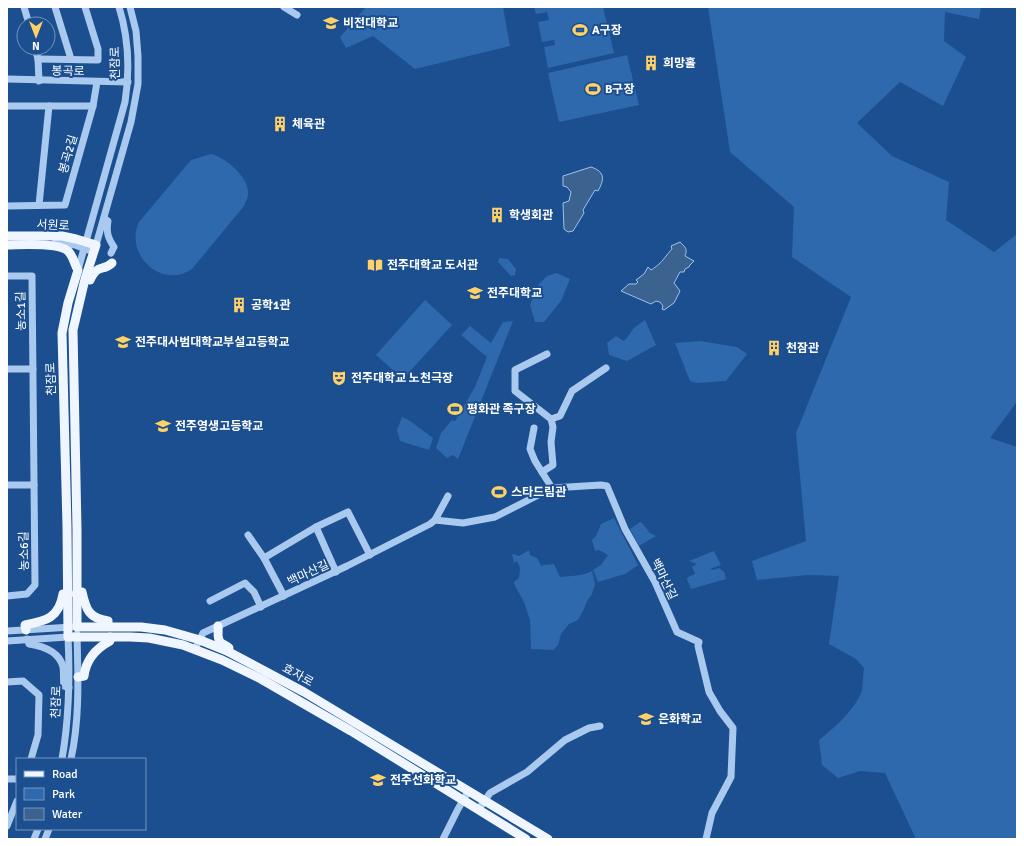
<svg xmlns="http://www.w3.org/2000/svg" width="1024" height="846" viewBox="0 0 1024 846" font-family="Signika,'Noto Sans KR',sans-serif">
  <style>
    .green { fill: #2e69ad }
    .water { fill: #3c6290; stroke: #9cc4f0 }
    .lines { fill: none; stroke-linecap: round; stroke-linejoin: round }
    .minor { stroke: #a9c9ee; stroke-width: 7 }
    .major { stroke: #f0f6ff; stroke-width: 9 }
    .labels { text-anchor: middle; stroke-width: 4; stroke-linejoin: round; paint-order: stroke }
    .poi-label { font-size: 12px; font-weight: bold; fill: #fff; stroke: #1b4f8f; text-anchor: start }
    .street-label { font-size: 12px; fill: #fff; stroke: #1b4f8f }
  </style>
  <rect width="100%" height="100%" fill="#1b4f8f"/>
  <g class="green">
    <path d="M366,7H503L510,46L415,69L373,36L346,48L340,37Z"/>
    <path d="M534,7H603L614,53L548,68L544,47L555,45L554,40L542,42L538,22L549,20L547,12L536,14Z"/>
    <path d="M708,7H981L979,19L945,12L944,41L966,57L943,106L900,82L857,123L892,156L949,182L946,220L994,252L1017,234V393L1016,403L990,438L1017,447V839H916L885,773L860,771L838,778L822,765L819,740C833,729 857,708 862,690C863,684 863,675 864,668L856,659L829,644L839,576L807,575L757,580L752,561L806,541L796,433L851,297L792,257L794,207L730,152Z"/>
    <path d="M627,55L639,105L559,122L548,73Z"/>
    <path d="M211,154C225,157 247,176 248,191C249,196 246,201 244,206L192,269C161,290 124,254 139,222L191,160Z"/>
    <path d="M499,258L508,259L516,269L515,275L511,276L498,262Z"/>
    <path d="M556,273L570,279L561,301L544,322H535L530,305L539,284L547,276Z"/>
    <path d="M425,300L452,325L403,379L376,355Z"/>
    <path d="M645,320L656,345L627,361L609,355L607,343L616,336L624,341L626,339L634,328Z"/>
    <path d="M513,321L458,459L453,455L447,458L436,448L441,433L452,420L455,421L475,387L487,357L461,335L470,326L491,343L503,322Z"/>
    <path d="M700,341L737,347L747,354L726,381L697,383L690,381L675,343Z"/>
    <path d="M457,402L461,405L453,416L448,413Z"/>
    <path d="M402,417L410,421L433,438L429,450L400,441L397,430Z"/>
    <path d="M614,518L638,565L625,574L598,582L593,570L601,565L608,555L599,550L595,551L592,540L596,536L601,524Z"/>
    <path d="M640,522L642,523L650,533L656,536L639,546L630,529Z"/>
    <path d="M529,550L530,555L537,558L542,567L543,565L554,564L560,577C571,576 582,576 592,571L595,584L592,594L587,601L584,609L578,620L569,624L561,634L558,645L553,650L531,649L530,620L524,602L514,584V582L519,578L520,568L517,561L514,563L512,554L519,556Z"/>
    <path d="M714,551L721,565L710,569L713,570L719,568L724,572L726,579L691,589L687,579L688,577L695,574L692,567L697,564L689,561Z"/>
  </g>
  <g class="water">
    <path d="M591,167C606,172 604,180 598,191L595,190L583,210L584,213L573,231L568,232L564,229L563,203L569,201L571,192L567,187L563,186V176Z"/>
    <path d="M680,242C685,247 688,249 685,256L694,261L690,265L689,267L685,269L684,272H680L674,283L680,291L674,303L664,310L662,309L663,306L660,302L656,301L651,304L621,291L629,284H636L638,282L636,280L644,274L648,267L651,270C654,268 657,266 659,264C662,262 668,253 672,249L671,246Z"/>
  </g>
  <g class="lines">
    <g class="minor">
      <path d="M24,7L29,24"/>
      <path d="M55,7L71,59"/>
      <path d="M284,7L297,15"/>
      <path d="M35,48L38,59L39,81"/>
      <path d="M38,59L98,60V49L85,7"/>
      <path d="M7,79L128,82"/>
      <path d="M7,106H93"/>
      <path d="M39,205L49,106"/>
      <path d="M7,206L65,205L93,106L97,82"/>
      <path d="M104,218L108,221C106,232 108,238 114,247L111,253"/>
      <path d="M55,243L75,245L88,250"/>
      <path d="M96,245L131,122L138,84V56L136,31L130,7"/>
      <path d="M78,270L125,102C130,70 129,39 119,7"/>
      <path d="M7,276H32L35,585L27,594L7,596"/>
      <path d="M7,369H33"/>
      <path d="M551,419L560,416L572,391L606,368"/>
      <path d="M534,428L530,449L535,461L552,488"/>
      <path d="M542,472L553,465L551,442L553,427L551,419L515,391V370L547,354"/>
      <path d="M7,485H34"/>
      <path d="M435,520L463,523L495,517L552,488L601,485L607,486L625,529L655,582L677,632L699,642L698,646L709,692L720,711L733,728L731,777L712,813L706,839"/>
      <path d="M316,527L336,572"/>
      <path d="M248,535L264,558L316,527L348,512L370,555"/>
      <path d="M264,558L284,596"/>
      <path d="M210,601L245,583L254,592L261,607"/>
      <path d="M7,631L72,627"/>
      <path d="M27,639L29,644C43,646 59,651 63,667C64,673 63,680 64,686L69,688"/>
      <path d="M7,641L68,637C70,678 69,719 62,759"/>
      <path d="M195,649L203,633L347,566L430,524L435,520L448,496"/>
      <path d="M7,682L23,681L39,695L38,735L31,759"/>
      <path d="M71,759C80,718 78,675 77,634"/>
      <path d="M7,779H17"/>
      <path d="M479,809L490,793L527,772L565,740L589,728L600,726"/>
      <path d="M7,826L17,801"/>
      <path d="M34,839L38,829"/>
      <path d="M45,839L49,829"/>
      <path d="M443,839L458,809L468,792"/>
    </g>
    <g class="major">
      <path d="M7,236H62L76,239L96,245L85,279L73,330L77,530V627H141L165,630L200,640L227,651L304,692L548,839"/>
      <path d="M7,245C21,245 58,242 68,251C74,257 74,264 78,270L68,303L62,333L67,526L68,637H130L149,638L183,645L222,660L261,679L351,731L526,839"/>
      <path d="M86,279L90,280C98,263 103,272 112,263"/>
      <path d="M77,592H82C86,610 89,618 108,621V626"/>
      <path d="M218,626C219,632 216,638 221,643C224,645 227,646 229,648"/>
      <path d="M26,630L25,625C46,621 59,618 63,594H69"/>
      <path d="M78,677L84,676C86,660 95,649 110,641V637"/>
    </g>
  </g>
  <defs>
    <g id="university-bare" transform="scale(1.2)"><path d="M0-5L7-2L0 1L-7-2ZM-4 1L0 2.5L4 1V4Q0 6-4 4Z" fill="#ffd166" stroke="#1b4f8f" stroke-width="2.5" paint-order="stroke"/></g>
    <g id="stadium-bare" transform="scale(1.2)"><path d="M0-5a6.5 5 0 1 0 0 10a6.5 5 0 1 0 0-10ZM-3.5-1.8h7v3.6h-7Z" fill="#ffd166" stroke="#1b4f8f" stroke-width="2.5" paint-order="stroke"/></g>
    <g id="building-bare" transform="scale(1.2)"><path d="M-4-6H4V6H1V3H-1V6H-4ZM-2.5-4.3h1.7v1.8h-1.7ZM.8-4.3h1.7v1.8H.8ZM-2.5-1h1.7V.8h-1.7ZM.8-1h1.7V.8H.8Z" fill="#ffd166" stroke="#1b4f8f" stroke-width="2.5" paint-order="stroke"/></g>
    <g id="library-bare" transform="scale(1.2)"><path d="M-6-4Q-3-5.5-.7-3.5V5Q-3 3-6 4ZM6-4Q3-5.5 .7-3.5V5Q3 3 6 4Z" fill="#ffd166" stroke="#1b4f8f" stroke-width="2.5" paint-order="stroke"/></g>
    <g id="school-bare" transform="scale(1.2)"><path d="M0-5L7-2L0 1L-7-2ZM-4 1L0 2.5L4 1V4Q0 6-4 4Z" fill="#ffd166" stroke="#1b4f8f" stroke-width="2.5" paint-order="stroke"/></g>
    <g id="theatre-bare" transform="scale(1.2)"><path d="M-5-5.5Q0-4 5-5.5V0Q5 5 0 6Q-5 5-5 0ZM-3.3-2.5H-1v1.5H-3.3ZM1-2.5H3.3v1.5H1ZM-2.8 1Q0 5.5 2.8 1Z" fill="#ffd166" stroke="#1b4f8f" stroke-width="2.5" paint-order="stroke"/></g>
  </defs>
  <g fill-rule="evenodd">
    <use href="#university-bare" x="331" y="23"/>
    <use href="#stadium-bare" x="580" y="30"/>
    <use href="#building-bare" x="651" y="63"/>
    <use href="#stadium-bare" x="593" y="89"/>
    <use href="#building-bare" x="280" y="124"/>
    <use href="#building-bare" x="497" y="215"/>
    <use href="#library-bare" x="375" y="265"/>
    <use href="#university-bare" x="475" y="293"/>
    <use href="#building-bare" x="239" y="305"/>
    <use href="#school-bare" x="123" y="342"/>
    <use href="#building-bare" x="774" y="348"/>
    <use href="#theatre-bare" x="339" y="378"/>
    <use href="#stadium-bare" x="455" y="409"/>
    <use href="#school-bare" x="163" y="426"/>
    <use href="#stadium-bare" x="499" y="492"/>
    <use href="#school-bare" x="646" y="719"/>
    <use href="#school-bare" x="378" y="780"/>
  </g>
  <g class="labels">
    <g class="poi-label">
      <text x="343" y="27">비전대학교</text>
      <text x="592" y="34">A구장</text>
      <text x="663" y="67">희망홀</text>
      <text x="605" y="93">B구장</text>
      <text x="292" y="128">체육관</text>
      <text x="509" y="219">학생회관</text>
      <text x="387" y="269">전주대학교 도서관</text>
      <text x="487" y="297">전주대학교</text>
      <text x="251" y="309">공학1관</text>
      <text x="135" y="346">전주대사범대학교부설고등학교</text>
      <text x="786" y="352">천잠관</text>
      <text x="351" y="382">전주대학교 노천극장</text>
      <text x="467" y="413">평화관 족구장</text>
      <text x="175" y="430">전주영생고등학교</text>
      <text x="511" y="496">스타드림관</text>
      <text x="658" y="723">은화학교</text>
      <text x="390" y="784">전주선화학교</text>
    </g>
    <g class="street-label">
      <text transform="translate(115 63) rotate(-91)" y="4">천잠로</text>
      <text transform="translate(68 71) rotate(1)" y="4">봉곡로</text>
      <text transform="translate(68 154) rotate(-74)" y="4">봉곡2길</text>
      <text transform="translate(53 225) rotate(3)" y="4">서원로</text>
      <text transform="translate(21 311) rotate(-91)" y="4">농소1길</text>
      <text transform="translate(51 379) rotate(-92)" y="4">천잠로</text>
      <text transform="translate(24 551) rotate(-91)" y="4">농소6길</text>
      <text transform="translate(308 573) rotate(-25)" y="4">백마산길</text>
      <text transform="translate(664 579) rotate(64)" y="4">백마산길</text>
      <text transform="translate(298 675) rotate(29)" y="4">효자로</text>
      <text transform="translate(56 702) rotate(-88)" y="4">천잠로</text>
    </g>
  </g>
  <rect width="1024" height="846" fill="none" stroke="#ffffff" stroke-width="16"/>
  <rect x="16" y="758" width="130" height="72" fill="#1b4f8f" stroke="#7695bc"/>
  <rect x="24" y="771" width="20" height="6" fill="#f0f6ff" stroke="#7695bc"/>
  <text x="52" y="778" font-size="12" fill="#ffffff">Road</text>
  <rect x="24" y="788" width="20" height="12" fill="#2e69ad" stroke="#7695bc"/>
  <text x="52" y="798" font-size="12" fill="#ffffff">Park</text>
  <rect x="24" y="808" width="20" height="12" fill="#3c6290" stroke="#7695bc"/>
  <text x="52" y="818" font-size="12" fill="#ffffff">Water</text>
  <g transform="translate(36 36) rotate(180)"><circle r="19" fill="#1b4f8f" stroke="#7695bc"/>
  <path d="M0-3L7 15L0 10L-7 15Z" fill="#ffd166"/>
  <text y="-6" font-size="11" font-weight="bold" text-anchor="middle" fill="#ffffff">N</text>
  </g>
</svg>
